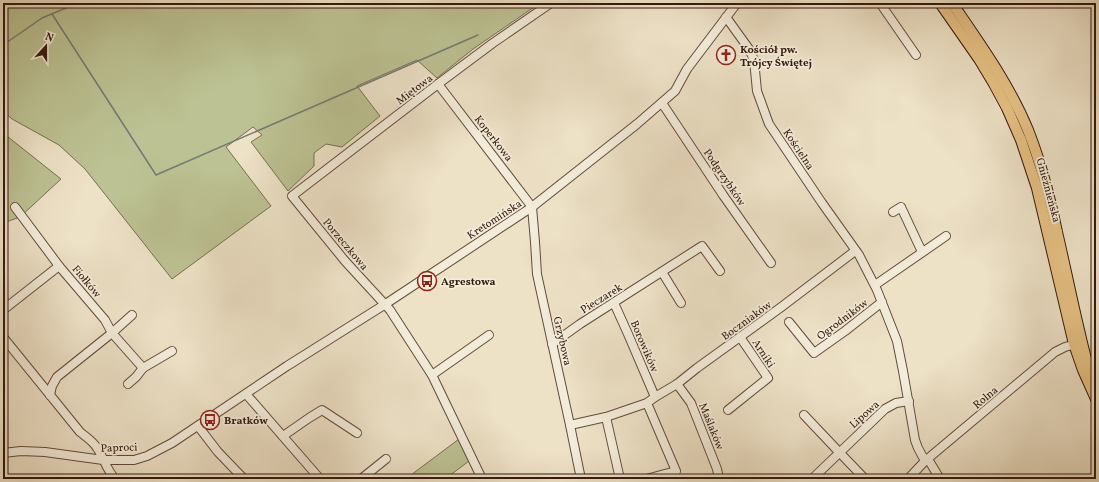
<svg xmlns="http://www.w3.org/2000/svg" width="1099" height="482" viewBox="0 0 1099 482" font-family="Vollkorn,serif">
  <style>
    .green { fill: #bcc293; stroke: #786e50 }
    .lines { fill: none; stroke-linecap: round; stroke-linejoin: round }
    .stream { stroke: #727b76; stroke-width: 1.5 }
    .minor-casing { stroke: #624b3c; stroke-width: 10 }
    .major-casing { stroke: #34190e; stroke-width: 12 }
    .minor { stroke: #f3ecda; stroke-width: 8 }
    .major { stroke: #e6c083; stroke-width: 10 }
    .labels { text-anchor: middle; stroke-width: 3.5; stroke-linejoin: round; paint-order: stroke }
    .poi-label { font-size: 11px; font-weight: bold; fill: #34190e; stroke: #f3ecda; text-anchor: start }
    .street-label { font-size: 11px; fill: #34190e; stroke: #f3ecda }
  </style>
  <rect width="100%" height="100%" fill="#ede1c6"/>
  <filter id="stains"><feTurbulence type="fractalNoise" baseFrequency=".005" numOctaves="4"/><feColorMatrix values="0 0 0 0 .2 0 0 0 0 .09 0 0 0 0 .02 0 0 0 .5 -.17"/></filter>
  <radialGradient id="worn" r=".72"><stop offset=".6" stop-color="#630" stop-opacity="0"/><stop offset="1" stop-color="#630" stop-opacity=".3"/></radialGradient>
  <g class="green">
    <path d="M3,3H540L473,49L437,78L417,60L357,86L380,116L342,147L326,144L314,153V166L288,191L251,142L262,135L253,127L226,147L271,206L172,279L85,169L59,145L12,119L3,111Z"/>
    <path d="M3,133L61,179L20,217L3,223Z"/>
    <path d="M459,439L469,461L445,479H408L407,478Z"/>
  </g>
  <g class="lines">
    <g class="stream">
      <path d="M52,14L156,175L478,35"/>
      <path d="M3,45L42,18L78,3"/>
    </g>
    <g class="minor-casing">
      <g id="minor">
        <path d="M880,3L916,55"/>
        <path d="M726,17L749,49L754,60L757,91L769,124L822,203L859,255L877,290L897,341L903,371L915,440L918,448L925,461"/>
        <path d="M438,84L532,207L535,242L537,274L570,425L581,479"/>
        <path d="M662,103L723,195L771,263"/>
        <path d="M15,207L59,266L105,320L112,333L143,368"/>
        <path d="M893,212L901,207L922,252"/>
        <path d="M662,272L681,303"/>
        <path d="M875,285L946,236"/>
        <path d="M614,303L628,334L655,397"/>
        <path d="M3,310L59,266"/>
        <path d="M789,322L814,353L845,331L882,302"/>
        <path d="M3,337L80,432C86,437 93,441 97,448C104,458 106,469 115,479"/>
        <path d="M552,344L580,324L702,246L720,271"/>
        <path d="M432,375L489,335"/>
        <path d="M128,384L136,377L143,368L172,351"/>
        <path d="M677,384L691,403L717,469L719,479"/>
        <path d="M246,394L320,479"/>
        <path d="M50,395L52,386L57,377L112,333L132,315"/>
        <path d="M728,410L768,378L740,337"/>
        <path d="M804,415L839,452L865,479"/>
        <path d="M606,417L620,479"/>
        <path d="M570,425L606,417L647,403L655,397L677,384L697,368L780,308L855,251"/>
        <path d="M198,426L218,452L244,479"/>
        <path d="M283,436L309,418L322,410L357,433"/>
        <path d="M3,453L21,451L45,452L103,460H134L147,456L172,443L287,366L384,305L532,207L637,124L675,91L687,69L737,3"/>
        <path d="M928,459L940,479"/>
        <path d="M361,479L386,459"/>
        <path d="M482,479L432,375L390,310L345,261L292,196L438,84L493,43L551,3"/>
        <path d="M646,479L676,471L647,403"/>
        <path d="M812,479L885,409L896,403L909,401"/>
        <path d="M908,479L925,461L1055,352L1065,347L1080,343"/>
      </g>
    </g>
    <g class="major-casing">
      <g id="major">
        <path d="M940,3L979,59L994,84L1007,108L1021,140L1037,188L1074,344L1083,370L1096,399"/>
        <path d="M952,3C980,44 1009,84 1028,130C1041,163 1050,198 1057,232C1068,279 1077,327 1090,374"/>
      </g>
    </g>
    <use href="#minor" class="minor"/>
    <use href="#major" class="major"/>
  </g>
  <defs>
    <g id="church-ring" transform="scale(1)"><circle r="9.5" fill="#f3ecda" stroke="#8f2418" stroke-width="1.5"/><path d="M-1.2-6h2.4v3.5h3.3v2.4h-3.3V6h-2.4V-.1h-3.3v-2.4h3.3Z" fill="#8f2418"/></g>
    <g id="bus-ring" transform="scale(1)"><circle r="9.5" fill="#f3ecda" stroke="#8f2418" stroke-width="1.5"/><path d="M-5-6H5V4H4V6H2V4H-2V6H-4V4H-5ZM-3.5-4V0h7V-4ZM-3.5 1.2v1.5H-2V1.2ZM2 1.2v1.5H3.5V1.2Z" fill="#8f2418"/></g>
  </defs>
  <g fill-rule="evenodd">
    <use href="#church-ring" x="726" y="55"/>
    <use href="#bus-ring" x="427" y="281"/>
    <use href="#bus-ring" x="210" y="420"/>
  </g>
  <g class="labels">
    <g class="poi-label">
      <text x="740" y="53">Kościół pw.<tspan x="740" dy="13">Trójcy Świętej</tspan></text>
      <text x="441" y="285">Agrestowa</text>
      <text x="224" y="424">Bratków</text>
    </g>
    <g class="street-label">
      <text transform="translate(414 89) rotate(-37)" y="4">Miętowa</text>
      <text transform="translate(494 138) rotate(52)" y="4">Koperkowa</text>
      <text transform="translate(799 149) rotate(56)" y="4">Kościelna</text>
      <text transform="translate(725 177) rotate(56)" y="4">Podgrzybków</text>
      <text transform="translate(1049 190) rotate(75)" y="4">Gnieźnieńska</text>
      <text transform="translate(494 219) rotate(-33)" y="4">Kretomińska</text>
      <text transform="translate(346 244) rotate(50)" y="4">Porzeczkowa</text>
      <text transform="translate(87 281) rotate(50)" y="4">Fiołków</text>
      <text transform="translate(601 298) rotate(-32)" y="4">Pieczarek</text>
      <text transform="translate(842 319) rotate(-37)" y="4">Ogrodników</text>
      <text transform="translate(746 320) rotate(-36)" y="4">Boczniaków</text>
      <text transform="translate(563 341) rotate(77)" y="4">Grzybowa</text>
      <text transform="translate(645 346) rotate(67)" y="4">Borowików</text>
      <text transform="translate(764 353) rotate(57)" y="4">Arniki</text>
      <text transform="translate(985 397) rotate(-40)" y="4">Rolna</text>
      <text transform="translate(864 414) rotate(-42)" y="4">Lipowa</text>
      <text transform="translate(712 426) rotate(68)" y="4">Maślaków</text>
      <text transform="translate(119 447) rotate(-2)" y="4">Paproci</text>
    </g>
  </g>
  <rect width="1099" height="482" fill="none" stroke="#ede1c6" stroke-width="16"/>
  <rect x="4" y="4" width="1091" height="474" fill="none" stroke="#34190e" stroke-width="2"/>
  <rect x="8" y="8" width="1083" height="466" fill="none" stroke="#34190e"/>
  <g transform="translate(46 46) rotate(21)" stroke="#f3ecda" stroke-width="3" paint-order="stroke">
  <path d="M0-3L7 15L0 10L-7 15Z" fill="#34190e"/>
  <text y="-6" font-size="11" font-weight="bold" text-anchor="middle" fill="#34190e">N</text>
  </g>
  <rect width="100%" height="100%" filter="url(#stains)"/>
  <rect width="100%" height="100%" fill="url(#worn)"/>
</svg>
